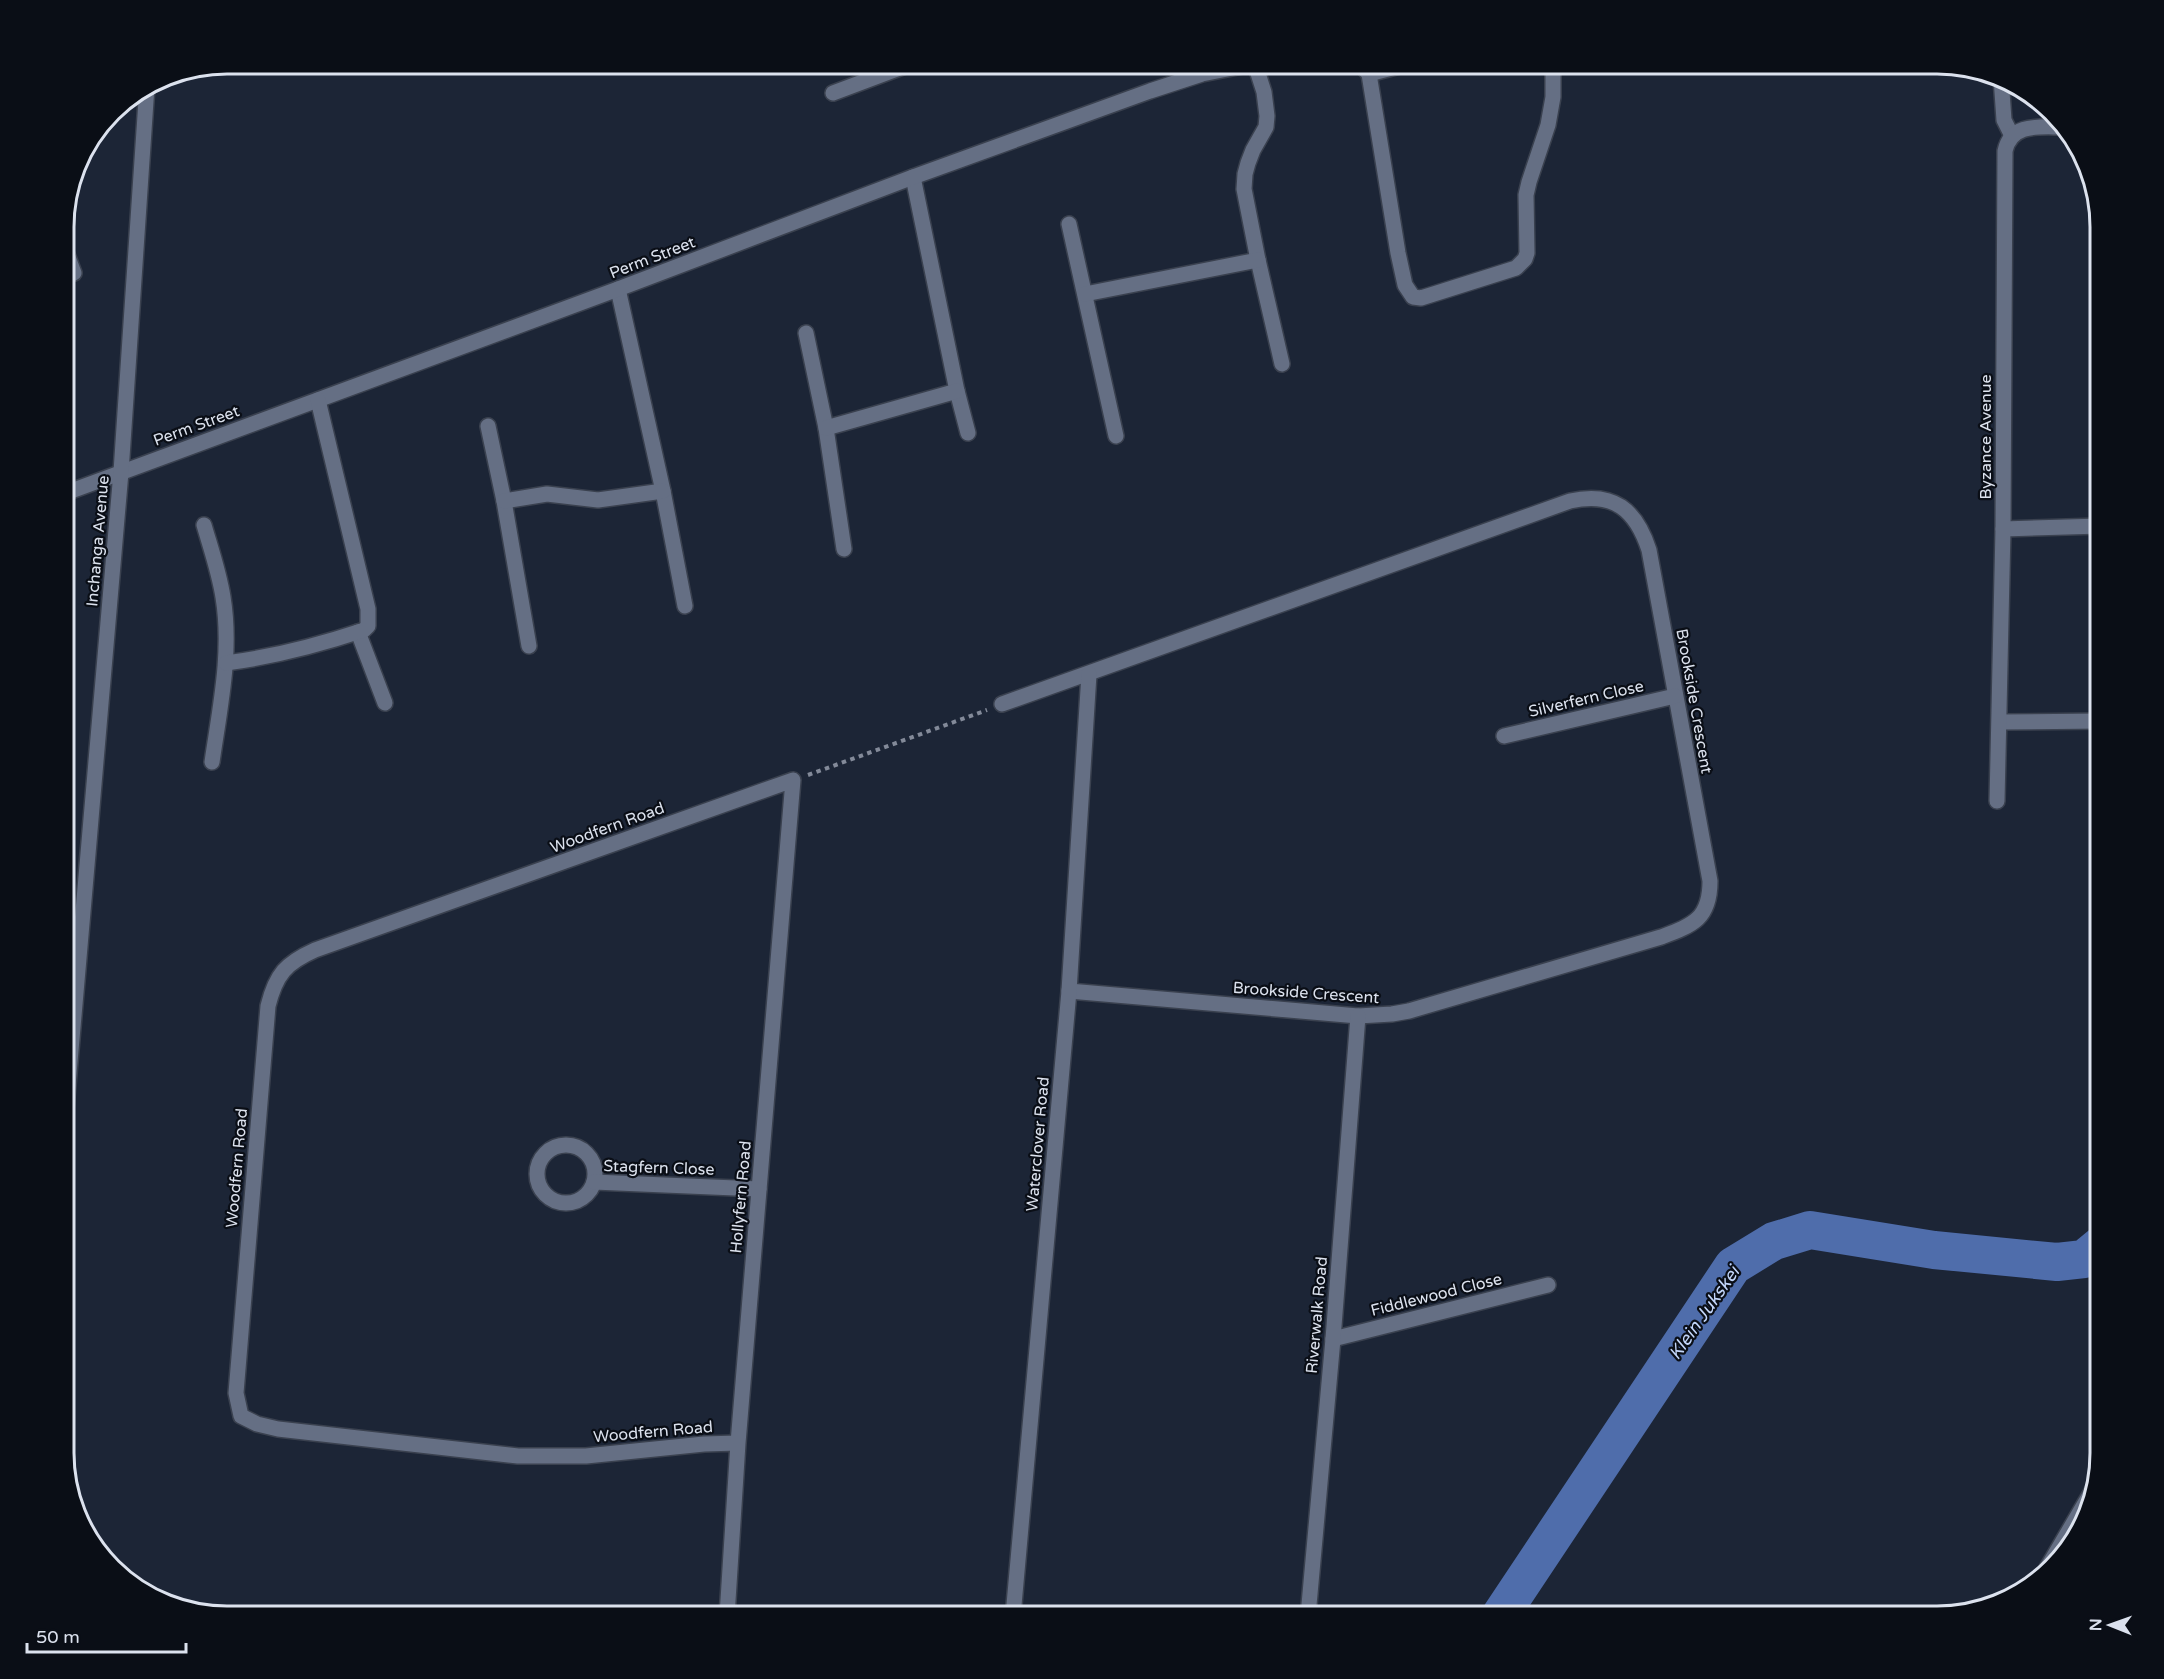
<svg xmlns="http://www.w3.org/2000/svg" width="2164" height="1679" viewBox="0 0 2164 1679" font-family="'Varela Round',sans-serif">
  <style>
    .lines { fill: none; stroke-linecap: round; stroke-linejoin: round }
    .river { stroke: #4f6dab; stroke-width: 38 }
    .minor-casing { stroke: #3a414f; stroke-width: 18 }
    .path { stroke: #838a99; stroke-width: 4; stroke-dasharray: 4.5 4.5; stroke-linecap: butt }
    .minor { stroke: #656f84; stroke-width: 15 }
    .labels { text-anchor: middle; stroke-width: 4.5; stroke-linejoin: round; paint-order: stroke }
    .street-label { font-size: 16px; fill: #dce2ee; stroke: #0a0e16 }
    .water-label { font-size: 18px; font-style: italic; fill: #c3d6fa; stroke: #0a0e16 }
    .rim { fill: none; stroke: #dce2ee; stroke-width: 3 }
  </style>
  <rect width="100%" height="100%" fill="#1c2536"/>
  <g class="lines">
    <path class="river" d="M1500,1616L1733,1266L1774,1241L1810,1230L1934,1250L2057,1262L2084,1259L2101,1245"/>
    <g class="minor-casing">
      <g id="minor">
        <path d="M1359,63L1369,74L1398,253L1405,285L1413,297L1421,298L1516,268L1525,259L1527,253L1526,195L1529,182L1548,125L1553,97V63"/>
        <path d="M1255,64L1264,92L1267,116L1266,127L1253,150L1248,163L1245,174L1244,189L1258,260L1282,364"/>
        <path d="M1369,74L1411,63"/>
        <path d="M2001,78L2004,120L2012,136"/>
        <path d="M833,93L913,63"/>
        <path d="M913,177L957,391L968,433"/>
        <path d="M1069,224L1116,436"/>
        <path d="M63,244L74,273"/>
        <path d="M618,289L663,491L685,606"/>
        <path d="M1085,294L1258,260"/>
        <path d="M806,333L826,428L844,549"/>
        <path d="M488,426L504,501L529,646"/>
        <path d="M826,428L957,391"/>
        <path d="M63,494L618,289L913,177L1150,91L1202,74L1258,63"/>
        <path d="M504,501L547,494L598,500L663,491"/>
        <path d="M204,525C211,549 219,572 223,597C232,652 220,707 212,762"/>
        <path d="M2003,529L2101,526"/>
        <path d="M358,632L385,703"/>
        <path d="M226,663C273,657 319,645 364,630L368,626V609L318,400"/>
        <path d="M1002,704L1570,501C1614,491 1636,510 1649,550L1710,881C1710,919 1693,925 1661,937L1409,1011L1392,1014L1358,1016L1069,991"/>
        <path d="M2000,722L2101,721"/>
        <path d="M1504,736L1675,696"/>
        <path d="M1997,801L2003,529L2005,151C2011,123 2039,127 2061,127"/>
        <path d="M63,1143L121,472L147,86"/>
        <circle cx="566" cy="1174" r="29"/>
        <path d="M594,1182L759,1189"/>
        <path d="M1333,1339L1548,1285"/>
        <path d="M2047,1568L2095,1486"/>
        <path d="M727,1616L738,1443L793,780L315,950C286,963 276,974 268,1006L236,1393L241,1416L257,1424L278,1429L518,1456H586L704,1444L738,1443"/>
        <path d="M1013,1616L1069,991L1089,674"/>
        <path d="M1308,1616L1333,1339L1358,1016"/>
      </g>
    </g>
    <path class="path" d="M808,775L987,710"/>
    <use href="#minor" class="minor"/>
  </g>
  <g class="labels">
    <g class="street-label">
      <text transform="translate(652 257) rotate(-21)" y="6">Perm Street</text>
      <text transform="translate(196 425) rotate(-20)" y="6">Perm Street</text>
      <text transform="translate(1985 437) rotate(-90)" y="6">Byzance Avenue</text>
      <text transform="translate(97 541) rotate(-85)" y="6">Inchanga Avenue</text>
      <text transform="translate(1586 698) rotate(-13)" y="6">Silverfern Close</text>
      <text transform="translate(1695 701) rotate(80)" y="6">Brookside Crescent</text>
      <text transform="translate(607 827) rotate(-20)" y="6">Woodfern Road</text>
      <text transform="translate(1306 992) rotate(4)" y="6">Brookside Crescent</text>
      <text transform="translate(1037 1144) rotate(-85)" y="6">Waterclover Road</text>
      <text transform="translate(659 1167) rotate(2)" y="6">Stagfern Close</text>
      <text transform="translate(236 1168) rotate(-85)" y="6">Woodfern Road</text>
      <text transform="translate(740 1197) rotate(-85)" y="6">Hollyfern Road</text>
      <text transform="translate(1436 1294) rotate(-14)" y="6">Fiddlewood Close</text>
      <text transform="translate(1316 1315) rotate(-85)" y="6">Riverwalk Road</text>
      <text transform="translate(653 1431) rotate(-5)" y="6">Woodfern Road</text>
    </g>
    <g class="water-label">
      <text transform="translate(1704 1313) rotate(-55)" y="6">Klein Jukskei</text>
    </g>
  </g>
  <path d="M0 0H2164V1679H0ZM227 74H1937A153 153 0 0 1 2090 227V1453A153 153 0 0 1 1937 1606H227A153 153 0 0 1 74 1453V227A153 153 0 0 1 227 74Z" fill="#0a0e16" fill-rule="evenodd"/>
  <path class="rim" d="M227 74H1937A153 153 0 0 1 2090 227V1453A153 153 0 0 1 1937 1606H227A153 153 0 0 1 74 1453V227A153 153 0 0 1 227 74Z"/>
  <g transform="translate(2110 1625) rotate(271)" stroke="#0a0e16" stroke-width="4.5" paint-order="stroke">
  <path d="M0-4.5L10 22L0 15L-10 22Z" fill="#dce2ee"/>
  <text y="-9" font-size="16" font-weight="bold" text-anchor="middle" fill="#dce2ee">N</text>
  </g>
  <path d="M27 1643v9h159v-9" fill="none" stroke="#dce2ee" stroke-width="3"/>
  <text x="36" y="1643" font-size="18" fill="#dce2ee" stroke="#0a0e16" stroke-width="4.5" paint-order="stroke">50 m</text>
</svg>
